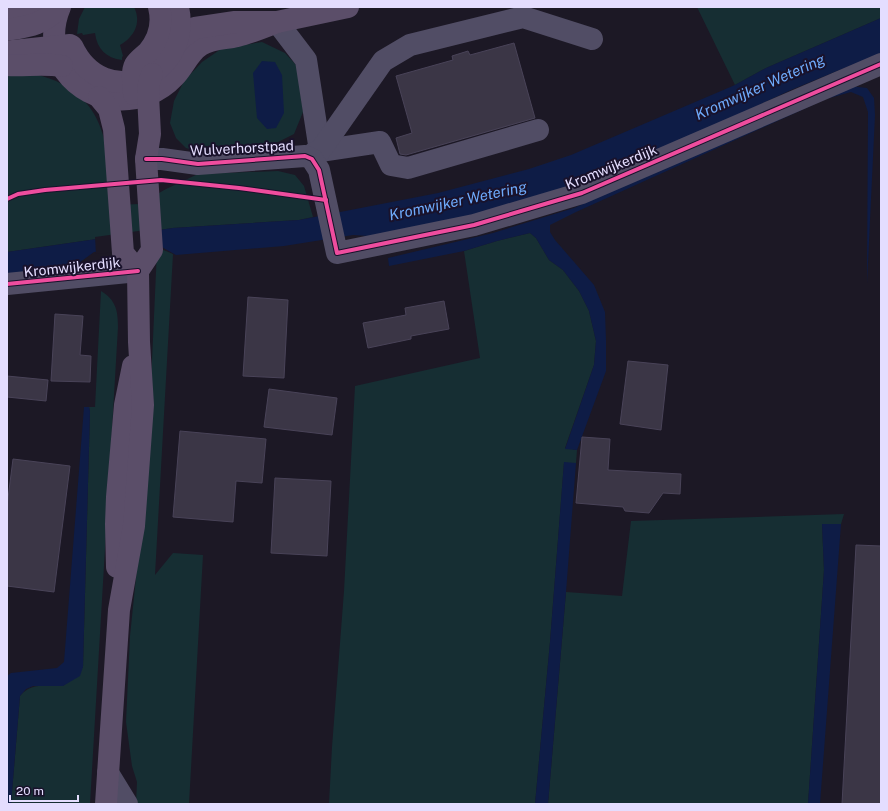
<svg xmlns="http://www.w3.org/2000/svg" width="888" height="811" viewBox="0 0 888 811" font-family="'Public Sans',sans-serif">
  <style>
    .green { fill: #162e33 }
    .water { fill: #0e1c46 }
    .pier { fill: #1c1825 }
    .building { fill: #3b3646; stroke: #494358 }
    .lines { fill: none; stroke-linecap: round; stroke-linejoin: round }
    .minor { stroke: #514d65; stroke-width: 22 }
    .major { stroke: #5b4e69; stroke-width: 22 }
    .cycleway-casing { stroke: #19122b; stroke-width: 6 }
    .cycleway { stroke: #ef4d9e; stroke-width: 4 }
    .labels { text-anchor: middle; stroke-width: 4; stroke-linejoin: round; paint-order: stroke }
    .street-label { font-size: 14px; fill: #e4ddfe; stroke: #19122b }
    .water-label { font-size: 15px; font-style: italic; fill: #6eaafb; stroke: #19122b }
  </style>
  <rect width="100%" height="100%" fill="#1c1825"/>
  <g class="green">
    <path d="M85,7H134C142,23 134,37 120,45L123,56L122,57V60C106,58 97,49 95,33L83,35L82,33L77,34L79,19Z"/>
    <path d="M697,7H881V18L766,68L735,85Z"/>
    <path d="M262,42L285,53L297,66L303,112L294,134L278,142L205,153L186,148L176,138L170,123L174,101L184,81L202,62L221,49Z"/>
    <path d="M35,74C42,76 49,78 56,81C110,106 107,154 113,205L140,204L166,189L198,174L278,171L295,175L304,186L313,217L299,220L173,228L7,252V76Z"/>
    <path d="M530,233L536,238L549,260L563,270L579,291L589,311L596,341L594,365L565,448L577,450L576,463H564L550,642L535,804H329L332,747L344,591L355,386L480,358L464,251L497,241Z"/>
    <path d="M161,249L173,254L155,575L173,553L203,555L189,804H136L137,782L132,766L126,722L130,636L137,568L145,516L157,250Z"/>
    <path d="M101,291C116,300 118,311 118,327L90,804H11L20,696C31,682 47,686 63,686L83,667L90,411L89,407H95Z"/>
    <path d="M844,514L841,524H822L824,570L808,804H548L566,592L622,596L631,521Z"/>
  </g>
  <g class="water">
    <path d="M881,18V53L791,90L642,160L507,210L369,236L353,235L284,246L176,255L160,246L94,252L72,268L7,277V252L173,228L299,220L438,193L529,169L571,155L735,85L766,68Z"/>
    <path d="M262,61L275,62L282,75L284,113L276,128L267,129L257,118L253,73Z"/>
    <path d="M850,86L867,88L874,98L875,115L867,284L868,112L863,97L851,92L826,99L576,212L550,225V232L555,240L594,285L605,312L606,340V371L577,450L565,449L594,365L596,341L589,311L579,291L563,270L549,260L536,238L530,233L497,241L464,251L389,266L388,258L493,233L574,208L824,95Z"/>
    <path d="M84,407H89L90,411L83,667L80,676L63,686H33L26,689L20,696L11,804H7V676L11,673L57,668L64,662Z"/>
    <path d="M564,462L576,463L566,592L548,804H535L550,642Z"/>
    <path d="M822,524H841L820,804H808L824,570Z"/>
  </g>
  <path class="pier" d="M160,228L159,248L96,254L95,237Z"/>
  <g class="building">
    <path d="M514,43L535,118L406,155L400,154L396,138L412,133L396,76L453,60L452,56L468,51L470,55Z"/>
    <path d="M248,297L288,300L284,378L243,376Z"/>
    <path d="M444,301L449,329L411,336V339L368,348L363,323L406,315L405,308Z"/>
    <path d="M55,314L83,316L80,355L91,356L90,382L51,381Z"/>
    <path d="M628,361L668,365L661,430L620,424Z"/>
    <path d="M7,376L48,380L46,401L7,397Z"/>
    <path d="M269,389L337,398L332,435L264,427Z"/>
    <path d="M180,431L266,439L262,483L236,481L233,522L173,517Z"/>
    <path d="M582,437L610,439L608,470L681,474L680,494L663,493L649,513L625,511L623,507L576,503Z"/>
    <path d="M13,459L70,466L54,592L7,586V506Z"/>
    <path d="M275,478L331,481L327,556L271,553Z"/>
    <path d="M856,545L881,546V804H842Z"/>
  </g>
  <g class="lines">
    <g class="minor">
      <path d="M277,22L306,60L320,151L380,142L391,165L408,168L538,130"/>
      <path d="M314,153L320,151L383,61L410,45L523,17L592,39"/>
      <path d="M146,159H162L198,164L305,156L312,159L319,170L337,253L474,225L582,193L881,64"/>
      <path d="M7,284L138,271"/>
      <path d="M108,773L127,804"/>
    </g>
    <g class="major">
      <path d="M60,7C51,28 52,52 65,71C91,107 144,109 174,77C184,67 189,52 201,45C212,38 225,39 237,36C250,33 264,27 277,22"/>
      <path d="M7,13L27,10L33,7"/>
      <path d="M7,30C31,26 41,25 59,8"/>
      <path d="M174,46L183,37L195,28L235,22H277L348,7"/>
      <path d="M7,53L13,51L70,45L72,46C104,115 193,75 178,7"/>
      <path d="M7,65C26,66 44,63 62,66"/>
      <path d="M134,94C134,85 131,73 135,65C138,60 144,56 148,52C159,39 163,23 159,7"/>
      <path d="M99,97L109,109L114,129L123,253L138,271"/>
      <path d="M117,567L116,524L117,497L125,405L133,366"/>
      <path d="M106,804L119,610L134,526L143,405L139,342L138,271L152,250L146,159L150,134L148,95L149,83L152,74"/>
    </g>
    <g class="cycleway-casing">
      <g id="cycleway">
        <path d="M146,159H162L198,164L305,156L312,159L319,170L337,253L474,225L582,193L881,64"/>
        <path d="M7,199L18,194L45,190L161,180L239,188L326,200"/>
        <path d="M7,284L138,271"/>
      </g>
    </g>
    <use href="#cycleway" class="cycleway"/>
  </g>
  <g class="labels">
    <g class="street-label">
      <text transform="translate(242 148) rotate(-3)" y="5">Wulverhorstpad</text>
      <text transform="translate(611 167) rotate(-22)" y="5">Kromwijkerdijk</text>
      <text transform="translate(72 267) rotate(-6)" y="5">Kromwijkerdijk</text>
    </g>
    <g class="water-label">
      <text transform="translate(760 87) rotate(-24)" y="5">Kromwijker Wetering</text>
      <text transform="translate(458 201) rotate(-12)" y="5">Kromwijker Wetering</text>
    </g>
  </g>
  <rect width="888" height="811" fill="none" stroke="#e4ddfe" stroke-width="16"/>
  <path d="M10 795v6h68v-6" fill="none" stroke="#e4ddfe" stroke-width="2"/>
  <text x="16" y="795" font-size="12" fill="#e4ddfe" stroke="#19122b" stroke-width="3" paint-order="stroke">20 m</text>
</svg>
